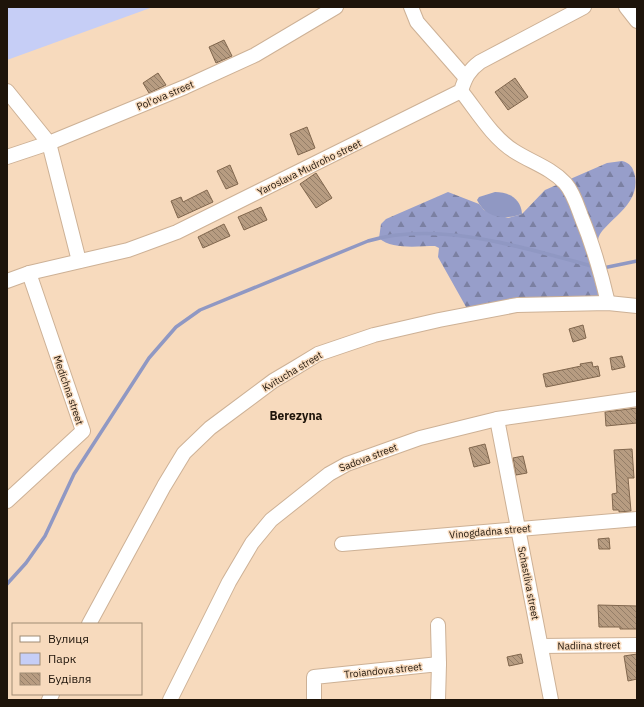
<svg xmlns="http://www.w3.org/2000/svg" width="644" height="707" viewBox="0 0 644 707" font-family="'IBM Plex Sans',sans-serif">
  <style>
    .green { fill: #c6cef6 }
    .forest { fill: url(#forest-firs) }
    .water { fill: #9098c3 }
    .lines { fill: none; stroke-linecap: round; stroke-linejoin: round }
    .stream { stroke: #9098c3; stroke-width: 3.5 }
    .building { fill: url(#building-back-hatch); stroke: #80664d }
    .minor-casing { stroke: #cdb196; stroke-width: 16 }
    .minor { stroke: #fff; stroke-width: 14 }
    .labels { text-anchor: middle; stroke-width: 3; stroke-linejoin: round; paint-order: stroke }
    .street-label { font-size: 10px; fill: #1e140a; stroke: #f7dabd }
    .quarter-label { font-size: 12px; font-weight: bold; fill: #1e140a; stroke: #f7dabd }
  </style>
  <defs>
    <pattern id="forest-firs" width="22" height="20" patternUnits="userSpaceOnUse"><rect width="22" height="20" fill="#979eca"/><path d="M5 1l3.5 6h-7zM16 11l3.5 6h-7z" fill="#7b80a2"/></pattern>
    <pattern id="building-back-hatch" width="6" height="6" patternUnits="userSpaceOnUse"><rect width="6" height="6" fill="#b79c81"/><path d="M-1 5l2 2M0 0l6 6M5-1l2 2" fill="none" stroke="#947e68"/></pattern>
  </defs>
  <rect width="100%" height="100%" fill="#f7dabd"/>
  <path class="green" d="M7,7H153L7,60Z"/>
  <path class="forest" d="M622,161C630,163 633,167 635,176C641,208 600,223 598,240C596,260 603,283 608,303L470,314L438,257L439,248L435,246C418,246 392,250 379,238L381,224L386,219L448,192L479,204L484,210L508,218L522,214L545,190L607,163Z"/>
  <path class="water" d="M495,192C509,192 521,199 522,214C505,220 486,219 477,200L479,197Z"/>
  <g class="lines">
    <g class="stream">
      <path d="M603,268L637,261"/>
      <path d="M7,584L26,563L45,536L74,474L149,358L176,327L200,310L368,241C439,220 525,248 595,267"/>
    </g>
  </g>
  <g class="building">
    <path d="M224,40L232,56L216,63L209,47Z"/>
    <path d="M158,73L166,85L149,93L143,83Z"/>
    <path d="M515,78L528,97L508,110L495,92Z"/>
    <path d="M307,127L315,148L298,155L290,134Z"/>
    <path d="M230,165L238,184L226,189L217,171Z"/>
    <path d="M316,173L332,198L316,208L300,184Z"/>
    <path d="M207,190L213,202L178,218L171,201L181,197L183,202Z"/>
    <path d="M261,207L267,220L244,230L238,217Z"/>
    <path d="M224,224L230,236L203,248L198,237Z"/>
    <path d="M583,325L586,338L573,342L569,329Z"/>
    <path d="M622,356L625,367L612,370L610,358Z"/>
    <path d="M592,362L593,367L598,366L600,376L546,387L543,374L581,366L580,364Z"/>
    <path d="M637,408V423L606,426L605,412Z"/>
    <path d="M485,444L490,463L474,467L469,448Z"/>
    <path d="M632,449L634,478H628L631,511L619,512V510H613L612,494L617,493L614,450Z"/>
    <path d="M523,456L527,473L516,475L513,458Z"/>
    <path d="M609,538L610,549H599L598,539Z"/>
    <path d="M598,605L637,606V629H620V627H599Z"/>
    <path d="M521,654L523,663L509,666L507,657Z"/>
    <path d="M637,654V679L628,681L624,656Z"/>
  </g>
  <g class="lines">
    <g class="minor-casing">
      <g id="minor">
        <path d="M411,7L417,22L465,77"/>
        <path d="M626,7L637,21"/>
        <path d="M7,91L49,143L185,87L255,55L336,7"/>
        <path d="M461,91C477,111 492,137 514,151C531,162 551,168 565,183C573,192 577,205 581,216C593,245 601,273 608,303"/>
        <path d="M7,157L49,143L79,261"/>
        <path d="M7,281L29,273L128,250L177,232L461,91C465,78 469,70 480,62L584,7"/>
        <path d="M497,419L551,700"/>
        <path d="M7,501L83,431L29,273"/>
        <path d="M342,544L637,519"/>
        <path d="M89,624L164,486L184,453L210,428L273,381L295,368L318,354L374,335L439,320L517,305L608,303L637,306"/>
        <path d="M438,625L439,664"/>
        <path d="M541,646L637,645"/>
        <path d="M49,700L52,694"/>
        <path d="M170,700L229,582L252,543L271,520L329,474L347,464L420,438L497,419L637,399"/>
        <path d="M314,700V677L439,664L438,700"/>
      </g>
    </g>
    <use href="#minor" class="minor"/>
  </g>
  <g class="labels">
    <g class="street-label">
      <text transform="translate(165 95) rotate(-23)" y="4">Pol'ova street</text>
      <text transform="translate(309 167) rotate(-26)" y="4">Yaroslava Mudroho street</text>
      <text transform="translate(292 371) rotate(-31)" y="4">Kvitucha street</text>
      <text transform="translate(69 390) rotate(71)" y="4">Medichna street</text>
      <text transform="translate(368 457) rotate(-21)" y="4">Sadova street</text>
      <text transform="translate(490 531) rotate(-5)" y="4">Vinogdadna street</text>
      <text transform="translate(529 583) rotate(79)" y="4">Schastliva street</text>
      <text transform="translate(589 645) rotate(-1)" y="4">Nadiina street</text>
      <text transform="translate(383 670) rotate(-6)" y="4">Troiandova street</text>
    </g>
    <g class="quarter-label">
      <text x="296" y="420">Berezyna</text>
    </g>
  </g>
  <rect width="644" height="707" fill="none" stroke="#1e140a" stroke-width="16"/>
  <rect x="12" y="623" width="130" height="72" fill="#f7dabd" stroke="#a08b75"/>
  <rect x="20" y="636" width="20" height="6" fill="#ffffff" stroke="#a08b75"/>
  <text x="48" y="643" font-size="12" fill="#1e140a">Вулиця</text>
  <rect x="20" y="653" width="20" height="12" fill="#c6cef6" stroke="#a08b75"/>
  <text x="48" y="663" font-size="12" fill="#1e140a">Парк</text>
  <rect x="20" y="673" width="20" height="12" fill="url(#building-back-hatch)" stroke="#a08b75"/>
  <text x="48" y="683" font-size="12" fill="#1e140a">Будівля</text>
</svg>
